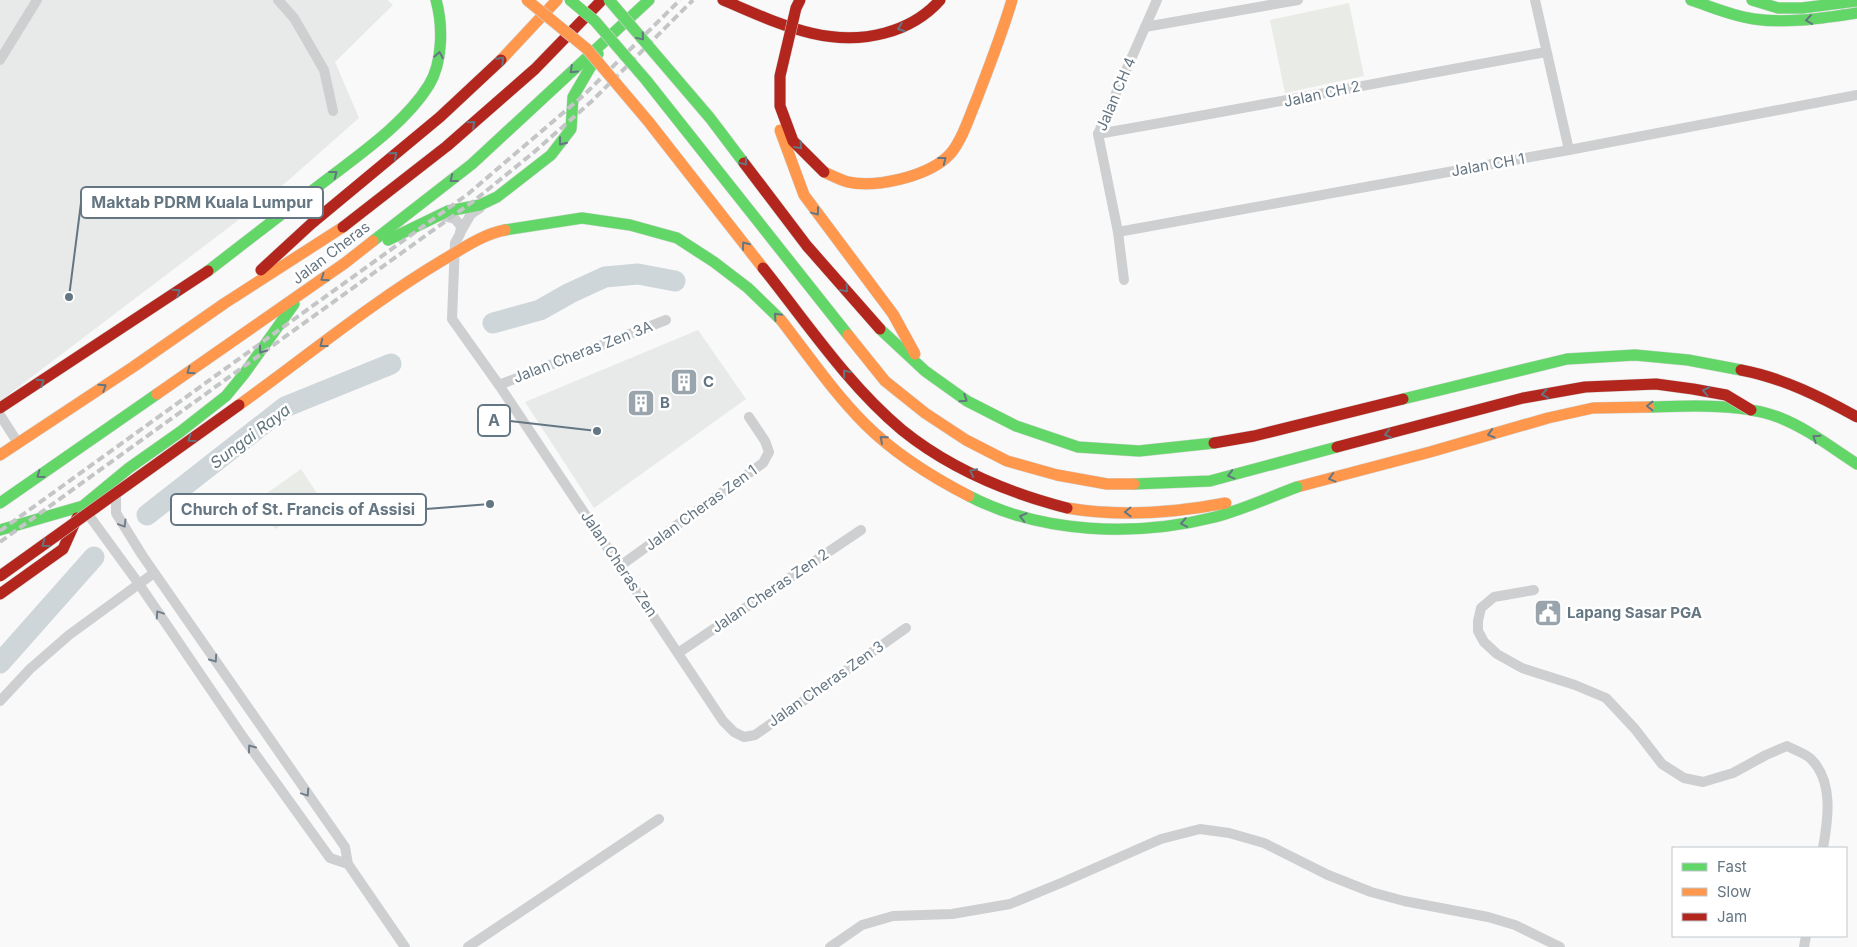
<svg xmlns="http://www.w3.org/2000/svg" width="1857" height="947" viewBox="0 0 1857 947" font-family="Inter,sans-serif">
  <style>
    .built { fill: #e8e9e9 }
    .green { fill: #e8ebe6 }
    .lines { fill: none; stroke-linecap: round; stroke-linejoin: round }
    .river { stroke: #ced6d9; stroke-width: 21 }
    .fast-casing { stroke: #d5d6d7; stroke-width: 12 }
    .slow-casing { stroke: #d5d6d7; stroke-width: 12 }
    .jam-casing { stroke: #d5d6d7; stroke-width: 12 }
    .street { stroke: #cecfd0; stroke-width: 10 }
    .fast { stroke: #63d668; stroke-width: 11 }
    .slow { stroke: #ff974d; stroke-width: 11 }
    .jam { stroke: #b3261e; stroke-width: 11 }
    .rail { stroke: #c3c5c6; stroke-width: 4; stroke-dasharray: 8 4; stroke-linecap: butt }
    .fast-bridge-casing { stroke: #d5d6d6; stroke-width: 12; stroke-linecap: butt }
    .slow-bridge-casing { stroke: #d5d6d6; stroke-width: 12; stroke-linecap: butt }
    .jam-bridge-casing { stroke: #d5d6d6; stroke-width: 12; stroke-linecap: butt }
    .fast-bridge { stroke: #63d668; stroke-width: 11 }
    .slow-bridge { stroke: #ff974d; stroke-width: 11 }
    .jam-bridge { stroke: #b3261e; stroke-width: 11 }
    .oneway { stroke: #657683 }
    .oneway2 { stroke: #707f8b }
    .labels { text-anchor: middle; stroke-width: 5; stroke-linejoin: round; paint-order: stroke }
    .street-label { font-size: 15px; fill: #657683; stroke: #fff }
    .poi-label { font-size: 15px; font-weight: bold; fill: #657683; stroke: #fff; text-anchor: start }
    .water-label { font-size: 16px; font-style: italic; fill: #60757c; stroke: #fff }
    .leader { fill: none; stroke: #657683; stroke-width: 2 }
    .callout-dot { fill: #657683; stroke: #fff; stroke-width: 2 }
    .callout { fill: #fff; stroke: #657683; stroke-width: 2 }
    .callout-label { font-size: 16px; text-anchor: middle; font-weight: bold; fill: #657683 }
  </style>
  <rect width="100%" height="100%" fill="#f9f9f9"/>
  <g class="built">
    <path d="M0,0H388L393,5L335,62L359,118L274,193L0,401Z"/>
    <path d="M698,330L746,399L594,508L525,402Z"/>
  </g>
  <g class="green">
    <path d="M1349,3L1364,76L1285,93L1270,20Z"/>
    <path d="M301,469L320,498L275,529L256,501Z"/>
  </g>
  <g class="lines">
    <g class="river">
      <path d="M493,323L540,310L570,293L605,277L638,274L675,281"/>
      <path d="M147,515L285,407L391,364"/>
      <path d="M0,663L94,557"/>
    </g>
    <g class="fast-casing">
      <g id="fast">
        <path d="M1691,0C1712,7 1732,16 1754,19C1788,24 1823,18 1857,13"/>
        <path d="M1752,0L1778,8H1802L1857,1"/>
        <path d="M388,240L448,211L480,205L497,197L551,155L571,129L573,97L598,54"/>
        <path d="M373,241L472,164L649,0"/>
        <path d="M208,271C248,240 288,209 329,178C363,152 406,122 429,85C443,62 443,25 436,0"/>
        <path d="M1649,407C1688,406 1742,403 1778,417C1807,428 1832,448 1857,464"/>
        <path d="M0,503L157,394"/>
        <path d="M0,530L83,506L129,468L180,432L226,396L244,374L294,304"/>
      </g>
    </g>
    <g class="slow-casing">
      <g id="slow">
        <path d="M501,60L557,0"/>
        <path d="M157,394L345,263L373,241"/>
        <path d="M0,455L133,367L225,303L343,227"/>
        <path d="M1297,487L1430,452L1548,418L1593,408L1649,407"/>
      </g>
    </g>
    <g class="jam-casing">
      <g id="jam">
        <path d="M723,0C776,22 826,49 885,33C907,27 925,17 940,0"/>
        <path d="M343,227L447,146L535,69L602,0"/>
        <path d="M261,270L311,224L440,117L501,60"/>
        <path d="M0,408L208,271"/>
        <path d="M0,594L63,549L77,518"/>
      </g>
    </g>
    <g class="street">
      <path d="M278,0L294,18L324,70L333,111"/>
      <path d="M1535,0L1569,150"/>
      <path d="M1145,27L1298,0"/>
      <path d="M0,60L37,0"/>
      <path d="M1098,134C1248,108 1397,79 1546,52"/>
      <path d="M443,216L455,219L461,226L460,234L455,243L452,319L499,385L723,721L734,732L744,737L755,735L906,628"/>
      <path d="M1118,232L1569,150L1857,95"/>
      <path d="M460,233L471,214L480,208"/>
      <path d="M1124,280L1118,232L1098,134L1157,0"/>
      <path d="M499,385L666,320"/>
      <path d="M0,415L18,443"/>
      <path d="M116,491V513L142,555L345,847L348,864L405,947"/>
      <path d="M85,510L139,584L243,737L330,858L348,864"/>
      <path d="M620,566L763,463L769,452L765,441L749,417"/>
      <path d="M1534,590L1494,597L1481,608L1478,621V631L1484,642L1497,654L1522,668L1575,685L1606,698L1635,729L1662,764L1684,778L1703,782L1733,773L1766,755L1787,746C1794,750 1805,753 1811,759C1834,782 1828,820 1823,848"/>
      <path d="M678,653L861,530"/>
      <path d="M0,701L30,669L69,635L154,573"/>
      <path d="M468,947L659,819"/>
      <path d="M830,947L862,925L893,916L952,914L1010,904L1061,883L1161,839L1200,829L1229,833L1264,843L1328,875L1371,892L1404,901L1488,917L1515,925L1560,947"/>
      <path d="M1804,947L1806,936"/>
    </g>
    <use href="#fast" class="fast"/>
    <use href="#slow" class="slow"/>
    <use href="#jam" class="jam"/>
    <g class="rail">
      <path d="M0,531L468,194L584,95L680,0"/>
      <path d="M0,542L475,200L533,153L592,101L693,0"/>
    </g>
    <g class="fast-bridge-casing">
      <g id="fast-bridge">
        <path d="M570,0L595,21L646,80L848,335"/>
        <path d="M609,0L710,118L744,163"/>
        <path d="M505,230L582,218L630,225L677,238L714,262L748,288L781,320"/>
        <path d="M880,329L925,371L967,401L1016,426L1078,447L1139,451L1214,443"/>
        <path d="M1403,399L1567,359L1635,355L1688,360L1741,370"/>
        <path d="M1134,484L1210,481L1337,447"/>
        <path d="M969,496C1042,534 1136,537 1215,517C1242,510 1270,497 1297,487"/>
      </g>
    </g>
    <g class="slow-bridge-casing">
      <g id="slow-bridge">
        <path d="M527,0L587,49L648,121L763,268"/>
        <path d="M780,130L804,195L893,314L915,354"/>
        <path d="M824,172C831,175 840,180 848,182C876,188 924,177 946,158C960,147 969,117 976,101C989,67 1002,34 1012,0"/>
        <path d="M781,320C808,355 834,393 865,424C895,454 932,477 969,496"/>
        <path d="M848,335L885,381L925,413L966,440L1007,461L1057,475L1107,484H1134"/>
        <path d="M239,405C307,356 371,303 443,260C462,249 483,234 505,230"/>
        <path d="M1067,508C1120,517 1174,513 1226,503"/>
      </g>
    </g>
    <g class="jam-bridge-casing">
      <g id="jam-bridge">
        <path d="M800,0L796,8L780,76V106L793,141L824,172"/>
        <path d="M744,163L807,246L880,329"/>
        <path d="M763,268C807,323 848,385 902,430C949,468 1009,493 1067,508"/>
        <path d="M1741,370C1783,378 1821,397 1857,417"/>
        <path d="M1214,443L1254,436L1403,399"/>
        <path d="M1337,447L1523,398L1585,387L1656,384L1693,389L1726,395L1751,410"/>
        <path d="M0,576L239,405"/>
      </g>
    </g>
    <use href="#fast-bridge" class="fast-bridge"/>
    <use href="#slow-bridge" class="slow-bridge"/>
    <use href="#jam-bridge" class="jam-bridge"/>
  </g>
  <defs><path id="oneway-chevron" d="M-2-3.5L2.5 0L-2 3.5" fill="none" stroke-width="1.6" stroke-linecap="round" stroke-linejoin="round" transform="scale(1.25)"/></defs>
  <g class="oneway">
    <use href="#oneway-chevron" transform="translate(1809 20) rotate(172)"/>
    <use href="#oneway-chevron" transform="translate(901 28) rotate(160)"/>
    <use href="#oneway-chevron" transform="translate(641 37) rotate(50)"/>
    <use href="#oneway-chevron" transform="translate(439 55) rotate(-80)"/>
    <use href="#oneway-chevron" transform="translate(501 60) rotate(-46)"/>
    <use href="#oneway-chevron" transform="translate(573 70) rotate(137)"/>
    <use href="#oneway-chevron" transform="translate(472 124) rotate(-41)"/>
    <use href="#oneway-chevron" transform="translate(562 142) rotate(128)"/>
    <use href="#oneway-chevron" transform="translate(799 146) rotate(48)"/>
    <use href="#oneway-chevron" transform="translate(394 155) rotate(-40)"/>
    <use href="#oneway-chevron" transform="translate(943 160) rotate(-38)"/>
    <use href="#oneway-chevron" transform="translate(744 162) rotate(53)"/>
    <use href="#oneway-chevron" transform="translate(334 174) rotate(-37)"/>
    <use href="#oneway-chevron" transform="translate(453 179) rotate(142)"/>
    <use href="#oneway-chevron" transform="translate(816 212) rotate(53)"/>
    <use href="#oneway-chevron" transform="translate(745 245) rotate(-128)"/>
    <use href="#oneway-chevron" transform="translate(324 278) rotate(145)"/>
    <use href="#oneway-chevron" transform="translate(845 289) rotate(49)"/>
    <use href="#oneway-chevron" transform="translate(177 292) rotate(-34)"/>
    <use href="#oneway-chevron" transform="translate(777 316) rotate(-133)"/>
    <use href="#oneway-chevron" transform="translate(323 344) rotate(142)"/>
    <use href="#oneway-chevron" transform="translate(262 350) rotate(126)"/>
    <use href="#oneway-chevron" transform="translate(190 371) rotate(145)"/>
    <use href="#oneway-chevron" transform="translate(846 373) rotate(-130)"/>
    <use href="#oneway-chevron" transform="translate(41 382) rotate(-33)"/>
    <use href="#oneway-chevron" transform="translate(103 387) rotate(-33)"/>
    <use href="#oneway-chevron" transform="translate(1706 391) rotate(-168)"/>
    <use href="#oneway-chevron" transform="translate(1545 394) rotate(170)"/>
    <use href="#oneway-chevron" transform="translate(964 399) rotate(33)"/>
    <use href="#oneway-chevron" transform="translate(1650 406) rotate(180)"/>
    <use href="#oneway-chevron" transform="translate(1388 434) rotate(165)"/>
    <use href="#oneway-chevron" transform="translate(1491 434) rotate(164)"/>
    <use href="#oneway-chevron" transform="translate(1816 438) rotate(-147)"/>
    <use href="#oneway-chevron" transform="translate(191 439) rotate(144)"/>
    <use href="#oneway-chevron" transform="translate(883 439) rotate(-139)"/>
    <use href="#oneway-chevron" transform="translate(973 472) rotate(-154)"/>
    <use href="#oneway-chevron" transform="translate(40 475) rotate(144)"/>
    <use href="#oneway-chevron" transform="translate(1231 475) rotate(165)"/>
    <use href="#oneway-chevron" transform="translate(1332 478) rotate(165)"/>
    <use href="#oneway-chevron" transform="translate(1128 512) rotate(179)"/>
    <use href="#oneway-chevron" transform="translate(1023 517) rotate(-166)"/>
    <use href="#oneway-chevron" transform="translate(1184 523) rotate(170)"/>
    <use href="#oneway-chevron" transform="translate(45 544) rotate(144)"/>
  </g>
  <g class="oneway2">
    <use href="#oneway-chevron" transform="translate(123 524) rotate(59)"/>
    <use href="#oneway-chevron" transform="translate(159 614) rotate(-124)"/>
    <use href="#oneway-chevron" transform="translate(214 659) rotate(55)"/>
    <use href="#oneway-chevron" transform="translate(251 748) rotate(-126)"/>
    <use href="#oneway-chevron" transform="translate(306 793) rotate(56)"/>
  </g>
  <defs>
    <g id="building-square" transform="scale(1.4375)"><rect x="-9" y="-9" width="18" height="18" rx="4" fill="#99a4ac" stroke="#fff"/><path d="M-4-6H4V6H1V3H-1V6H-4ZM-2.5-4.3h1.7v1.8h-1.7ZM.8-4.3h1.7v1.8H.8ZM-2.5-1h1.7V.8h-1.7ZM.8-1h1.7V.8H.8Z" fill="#fff"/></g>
    <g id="civic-square" transform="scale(1.4375)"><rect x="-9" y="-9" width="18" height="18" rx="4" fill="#99a4ac" stroke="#fff"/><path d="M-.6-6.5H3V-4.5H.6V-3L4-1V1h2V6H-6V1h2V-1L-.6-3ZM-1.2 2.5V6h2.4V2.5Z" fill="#fff"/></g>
  </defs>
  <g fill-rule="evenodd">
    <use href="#building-square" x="684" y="382"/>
    <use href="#building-square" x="641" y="403"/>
    <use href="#civic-square" x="1548" y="613"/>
  </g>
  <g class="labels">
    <g class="street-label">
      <text transform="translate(1116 94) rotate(-67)" y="5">Jalan CH 4</text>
      <text transform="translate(1322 94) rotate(-12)" y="5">Jalan CH 2</text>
      <text transform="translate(1488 165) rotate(-10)" y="5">Jalan CH 1</text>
      <text transform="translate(331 253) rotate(-37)" y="5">Jalan Cheras</text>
      <text transform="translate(583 352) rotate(-21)" y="5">Jalan Cheras Zen 3A</text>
      <text transform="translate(701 508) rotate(-36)" y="5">Jalan Cheras Zen 1</text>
      <text transform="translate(619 564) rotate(56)" y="5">Jalan Cheras Zen</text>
      <text transform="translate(770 591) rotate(-34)" y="5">Jalan Cheras Zen 2</text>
      <text transform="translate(826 684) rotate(-35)" y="5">Jalan Cheras Zen 3</text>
    </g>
    <g class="poi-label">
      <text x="703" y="387">C</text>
      <text x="660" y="408">B</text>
      <text x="1567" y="618">Lapang Sasar PGA</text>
    </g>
    <g class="water-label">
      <text transform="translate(250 436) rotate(-37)" y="6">Sungai Raya</text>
    </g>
  </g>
  <path class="leader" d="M69 297L81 203M597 431L510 421M490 504L426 509"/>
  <g class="callout-dot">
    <circle cx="69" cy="297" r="5"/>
    <circle cx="597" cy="431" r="5"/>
    <circle cx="490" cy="504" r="5"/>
  </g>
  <g class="callout">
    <rect x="81" y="187" width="242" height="31" rx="5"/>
    <rect x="478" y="405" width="32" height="31" rx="5"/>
    <rect x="171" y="494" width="255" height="31" rx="5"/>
  </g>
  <g class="callout-label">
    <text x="202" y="208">Maktab PDRM Kuala Lumpur</text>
    <text x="494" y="426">A</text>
    <text x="298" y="515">Church of St. Francis of Assisi</text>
  </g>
  <rect x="1672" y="847" width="175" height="90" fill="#ffffff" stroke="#c1c8cd"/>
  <rect x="1682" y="863" width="25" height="8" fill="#63d668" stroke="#c1c8cd"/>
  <text x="1717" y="872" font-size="15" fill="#657683">Fast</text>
  <rect x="1682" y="888" width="25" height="8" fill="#ff974d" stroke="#c1c8cd"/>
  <text x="1717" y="897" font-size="15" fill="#657683">Slow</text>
  <rect x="1682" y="913" width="25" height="8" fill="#b3261e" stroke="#c1c8cd"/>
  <text x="1717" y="922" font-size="15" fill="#657683">Jam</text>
</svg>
